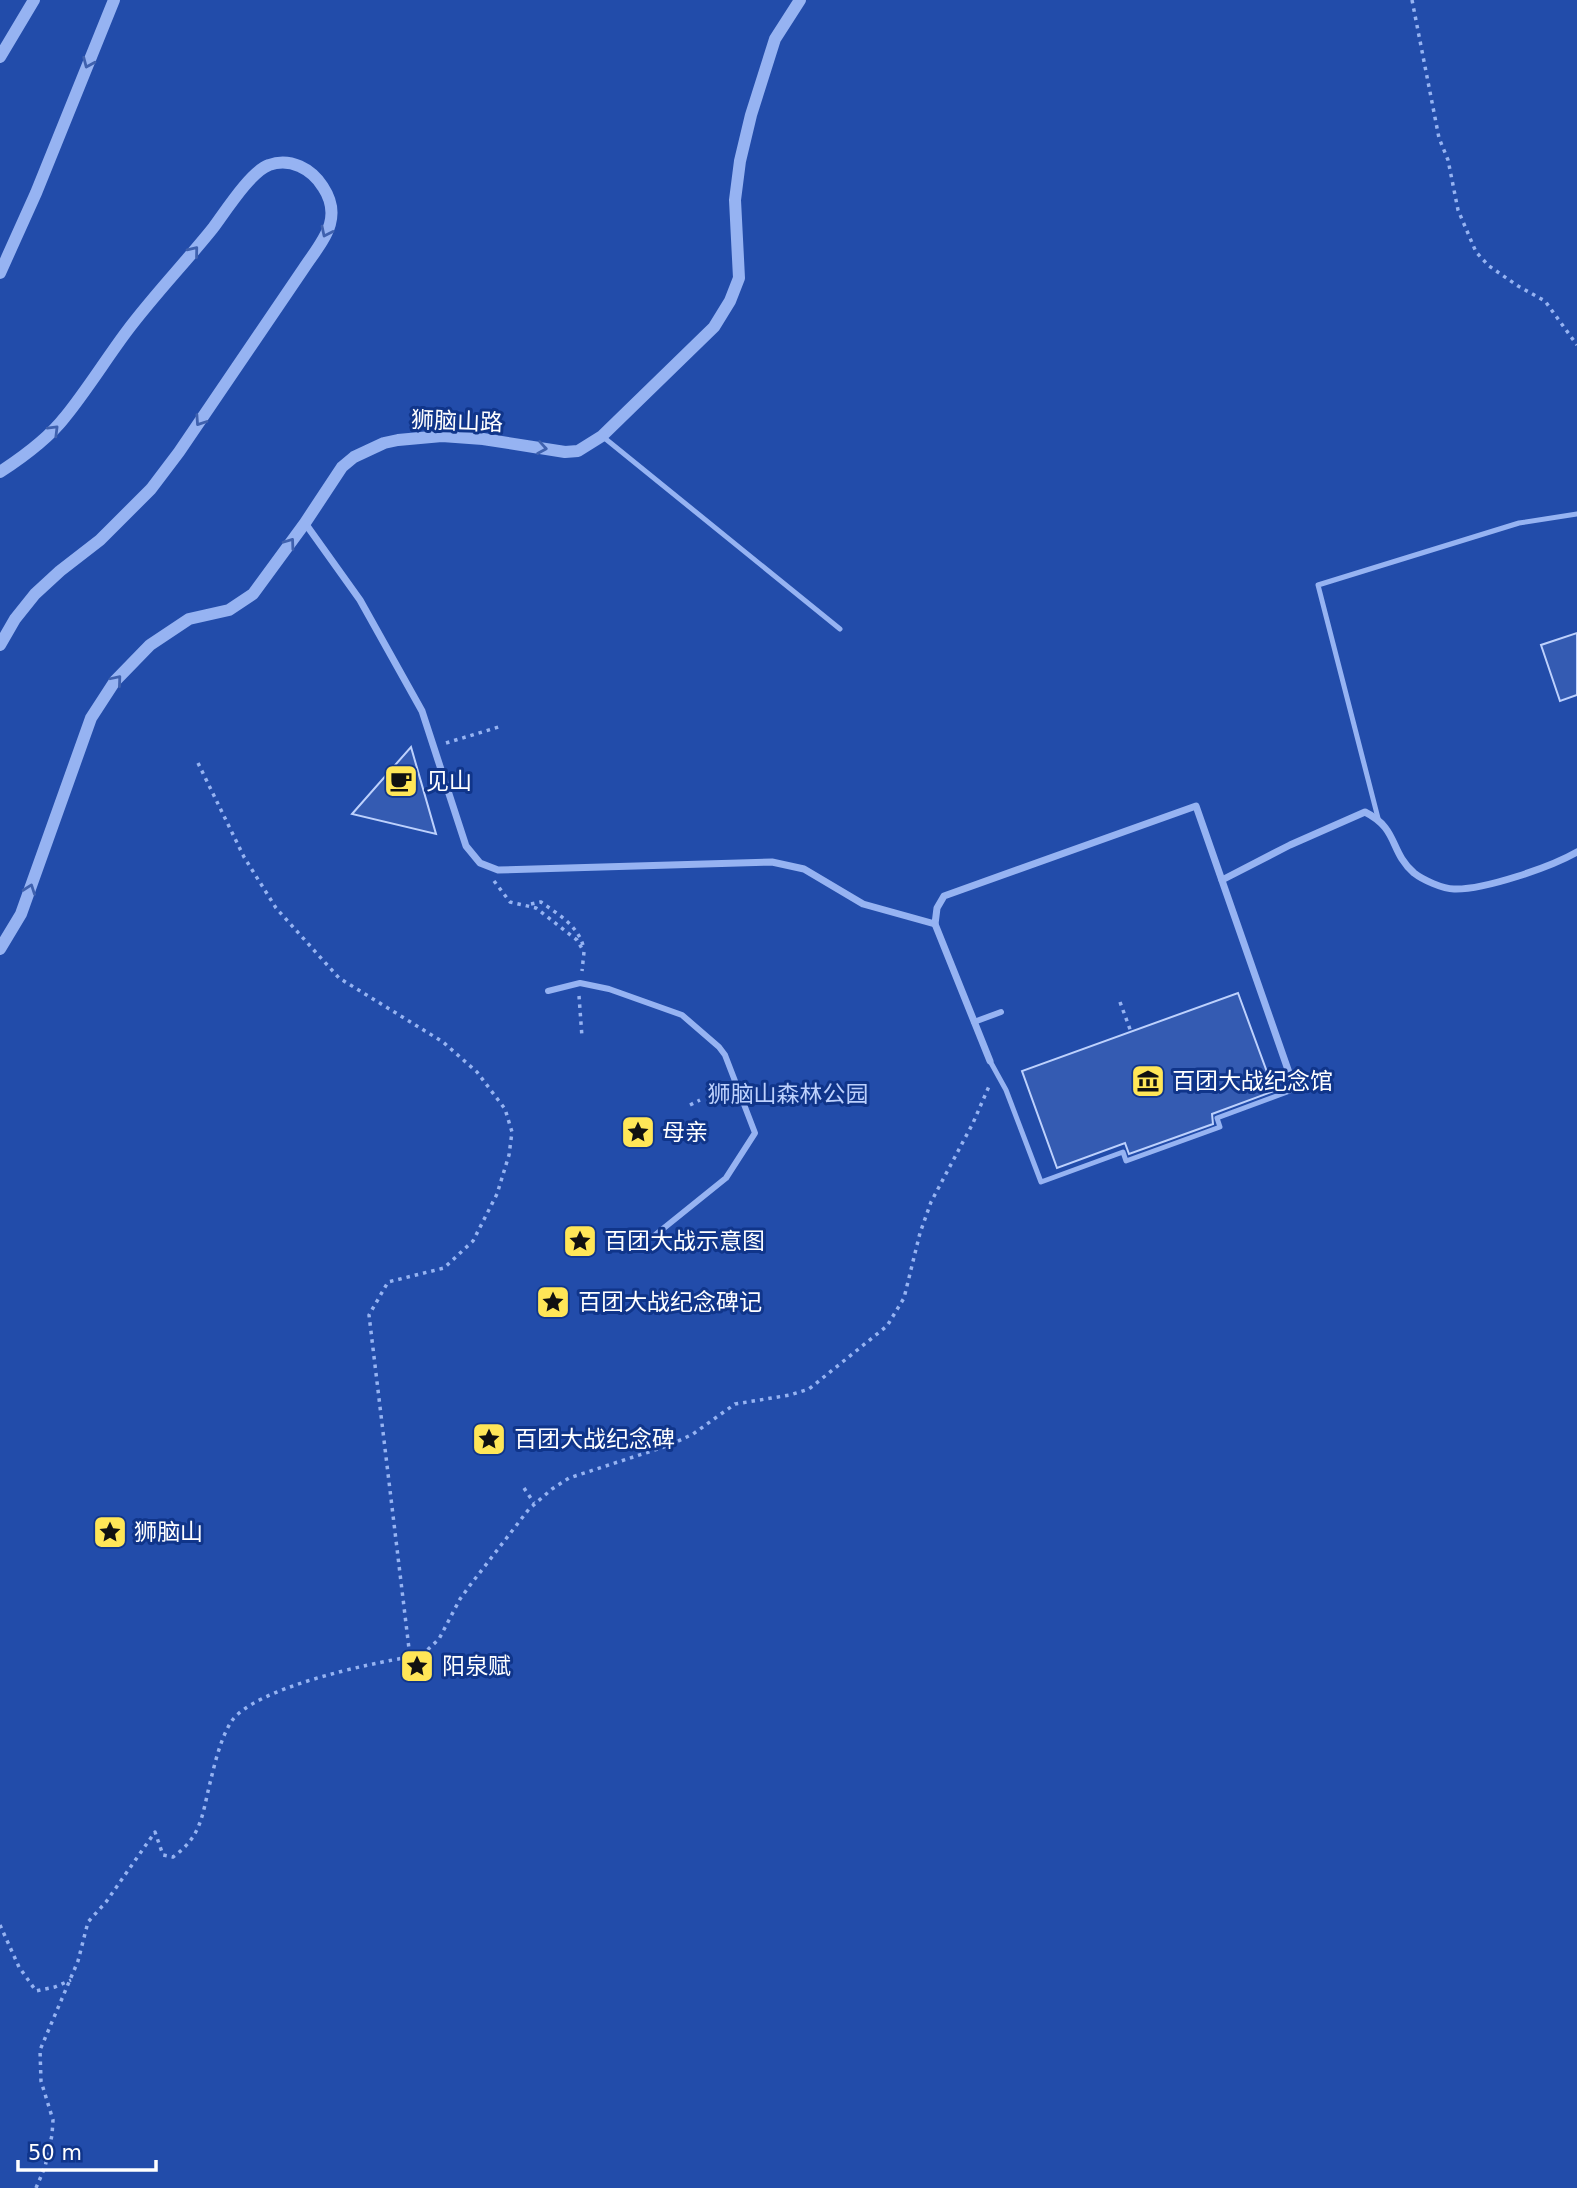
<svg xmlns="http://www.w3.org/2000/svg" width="1577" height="2188" viewBox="0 0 1577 2188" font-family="'DejaVu Sans','Noto Sans SC',sans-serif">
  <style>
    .green { fill: #224caa }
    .building { fill: #345bb2; stroke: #bdd1fd; stroke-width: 2 }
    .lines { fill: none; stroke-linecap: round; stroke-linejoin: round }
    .path { stroke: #96b3f2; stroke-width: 3.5; stroke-dasharray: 3.5 5; stroke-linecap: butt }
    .service { stroke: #96b3f2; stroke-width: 5 }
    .pedestrian { stroke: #96b3f2; stroke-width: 6 }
    .minor { stroke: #96b3f2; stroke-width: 7 }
    .tertiary { stroke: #96b3f2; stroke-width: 12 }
    .oneway { stroke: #3f61ae }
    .labels { text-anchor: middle; stroke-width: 6; stroke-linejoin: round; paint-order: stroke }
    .street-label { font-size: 23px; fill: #fff; stroke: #10358a }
    .poi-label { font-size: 23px; fill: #fff; stroke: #10358a; text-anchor: start }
    .park-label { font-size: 23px; fill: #bdd1fd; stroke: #10358a }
  </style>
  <rect width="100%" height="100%" fill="#10358a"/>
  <rect class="green" x="0" y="0" width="1577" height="2188"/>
  <g class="building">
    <path d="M1577,633V695L1560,701L1541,645Z"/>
    <path d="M411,747L436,834L352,814Z"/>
    <path d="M1238,993L1274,1091L1212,1114L1213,1124L1129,1154L1125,1143L1057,1168L1022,1071Z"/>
  </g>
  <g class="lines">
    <g class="path">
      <path d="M1412,0L1439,138L1448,160L1458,210L1476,252L1489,266L1518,286L1545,301L1577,345"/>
      <path d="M446,743L502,726"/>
      <path d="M198,763L244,857L276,908L339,978L443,1042L477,1072L505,1109L512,1132L509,1155L497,1194L473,1241L444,1268L388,1282L369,1315L410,1657L422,1655L439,1639L460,1599L471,1584L529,1509L552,1489L569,1478L670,1445L693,1434L735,1404L790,1395L809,1389L887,1326L904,1298L920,1233L931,1202L973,1123L990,1084"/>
      <path d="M494,881L510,902L536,908L577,940L584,952L582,971"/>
      <path d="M531,904L541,902C559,915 579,926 584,949"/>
      <path d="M579,996L582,1037"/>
      <path d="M1120,1002L1131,1032"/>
      <path d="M710,1096L719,1092"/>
      <path d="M690,1105L700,1100"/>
      <path d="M524,1488L534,1503"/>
      <path d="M0,1925L19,1967L36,1991L55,1987L71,1980"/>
      <path d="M36,2188L45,2167L52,2135L53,2120L41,2081L40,2050L78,1961L88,1922L106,1902L155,1832L163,1855L173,1857C202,1836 202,1815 210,1783C215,1763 220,1740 231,1722C253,1688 371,1663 410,1657"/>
    </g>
    <g class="service">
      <path d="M602,436L840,629"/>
      <path d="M1378,818L1318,585L1519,523L1577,514"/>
      <path d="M990,1061L1006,1090L1041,1182L1123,1152L1126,1161L1220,1127L1217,1118L1290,1091L1293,1084"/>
    </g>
    <g class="pedestrian">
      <path d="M548,991L580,983L609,989L682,1015L719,1047L725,1055L755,1133L726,1178L654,1236"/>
      <path d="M974,1022L1001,1012"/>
    </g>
    <g class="minor">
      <path d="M305,523L360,600L422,711L466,846L480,863L498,870L772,862L804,869L863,904L935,924L937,908L944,896L1196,806L1293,1084"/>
      <path d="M1222,880L1290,845L1365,812C1399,829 1389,851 1414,873C1423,880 1443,889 1454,889C1484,890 1551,867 1577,852"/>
      <path d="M935,924L990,1061"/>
    </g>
    <g class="tertiary">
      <path d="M0,57L34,0"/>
      <path d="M0,273L36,193L114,0"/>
      <path d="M0,472C23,457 48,439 65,417C87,390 106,359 127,331C154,295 185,263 213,228C225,212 251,171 269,165C290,157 312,169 323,187C344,219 322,241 304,268L179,452L151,489L100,540L60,571L35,594L15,619L0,645"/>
      <path d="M0,949L21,914L91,718L115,681L150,645L189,619L229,610L253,594L305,523L342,467L354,457L384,443L398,440L442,436L483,439L565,452L578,451L602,436L714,327L730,301L739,278L735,200L740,161L751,115L775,39L800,0"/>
    </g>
  </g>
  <defs><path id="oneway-chevron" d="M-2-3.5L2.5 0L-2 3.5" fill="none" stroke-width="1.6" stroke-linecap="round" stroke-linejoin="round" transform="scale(1.75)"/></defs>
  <g class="oneway">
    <use href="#oneway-chevron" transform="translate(88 63) rotate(113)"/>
    <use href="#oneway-chevron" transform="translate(326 232) rotate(116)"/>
    <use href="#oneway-chevron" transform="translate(194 251) rotate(-51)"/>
    <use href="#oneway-chevron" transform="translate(200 421) rotate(124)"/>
    <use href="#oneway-chevron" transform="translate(54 430) rotate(-45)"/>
    <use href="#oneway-chevron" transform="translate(542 448) rotate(9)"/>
    <use href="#oneway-chevron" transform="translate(290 543) rotate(-54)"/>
    <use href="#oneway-chevron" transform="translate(117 680) rotate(-50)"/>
    <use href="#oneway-chevron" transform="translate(30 889) rotate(-70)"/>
  </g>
  <defs>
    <g id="cafe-square" transform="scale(1.75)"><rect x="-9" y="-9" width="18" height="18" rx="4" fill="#ffe657" stroke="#10358a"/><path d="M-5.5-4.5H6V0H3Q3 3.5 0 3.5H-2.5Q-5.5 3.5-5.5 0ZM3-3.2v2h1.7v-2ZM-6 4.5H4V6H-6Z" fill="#111"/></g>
    <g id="museum-square" transform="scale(1.75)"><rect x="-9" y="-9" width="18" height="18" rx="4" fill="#ffe657" stroke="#10358a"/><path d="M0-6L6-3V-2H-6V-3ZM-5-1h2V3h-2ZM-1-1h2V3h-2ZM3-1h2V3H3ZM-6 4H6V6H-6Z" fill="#111"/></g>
    <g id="sight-square" transform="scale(1.75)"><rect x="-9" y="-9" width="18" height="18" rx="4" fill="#ffe657" stroke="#10358a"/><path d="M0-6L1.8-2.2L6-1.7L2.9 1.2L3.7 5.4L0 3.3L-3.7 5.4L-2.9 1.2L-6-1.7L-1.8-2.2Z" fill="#111"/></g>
  </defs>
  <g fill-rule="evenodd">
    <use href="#cafe-square" x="401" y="781"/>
    <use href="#museum-square" x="1148" y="1081"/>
    <use href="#sight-square" x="638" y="1132"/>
    <use href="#sight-square" x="580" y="1241"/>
    <use href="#sight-square" x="553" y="1302"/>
    <use href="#sight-square" x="489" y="1439"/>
    <use href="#sight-square" x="110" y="1532"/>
    <use href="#sight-square" x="417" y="1666"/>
  </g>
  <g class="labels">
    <g class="street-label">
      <text transform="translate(457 421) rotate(2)" y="8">狮脑山路</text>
    </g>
    <g class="poi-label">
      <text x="426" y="789">见山</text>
      <text x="1172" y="1089">百团大战纪念馆</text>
      <text x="662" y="1140">母亲</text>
      <text x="604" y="1249">百团大战示意图</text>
      <text x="578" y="1310">百团大战纪念碑记</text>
      <text x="514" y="1447">百团大战纪念碑</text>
      <text x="134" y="1540">狮脑山</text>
      <text x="442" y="1674">阳泉赋</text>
    </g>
    <g class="park-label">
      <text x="788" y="1102">狮脑山森林公园</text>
    </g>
  </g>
  <path d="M18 2160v10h138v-10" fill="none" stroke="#ffffff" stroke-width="3.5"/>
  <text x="28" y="2160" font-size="21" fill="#ffffff" stroke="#10358a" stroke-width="5" paint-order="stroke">50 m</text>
</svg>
